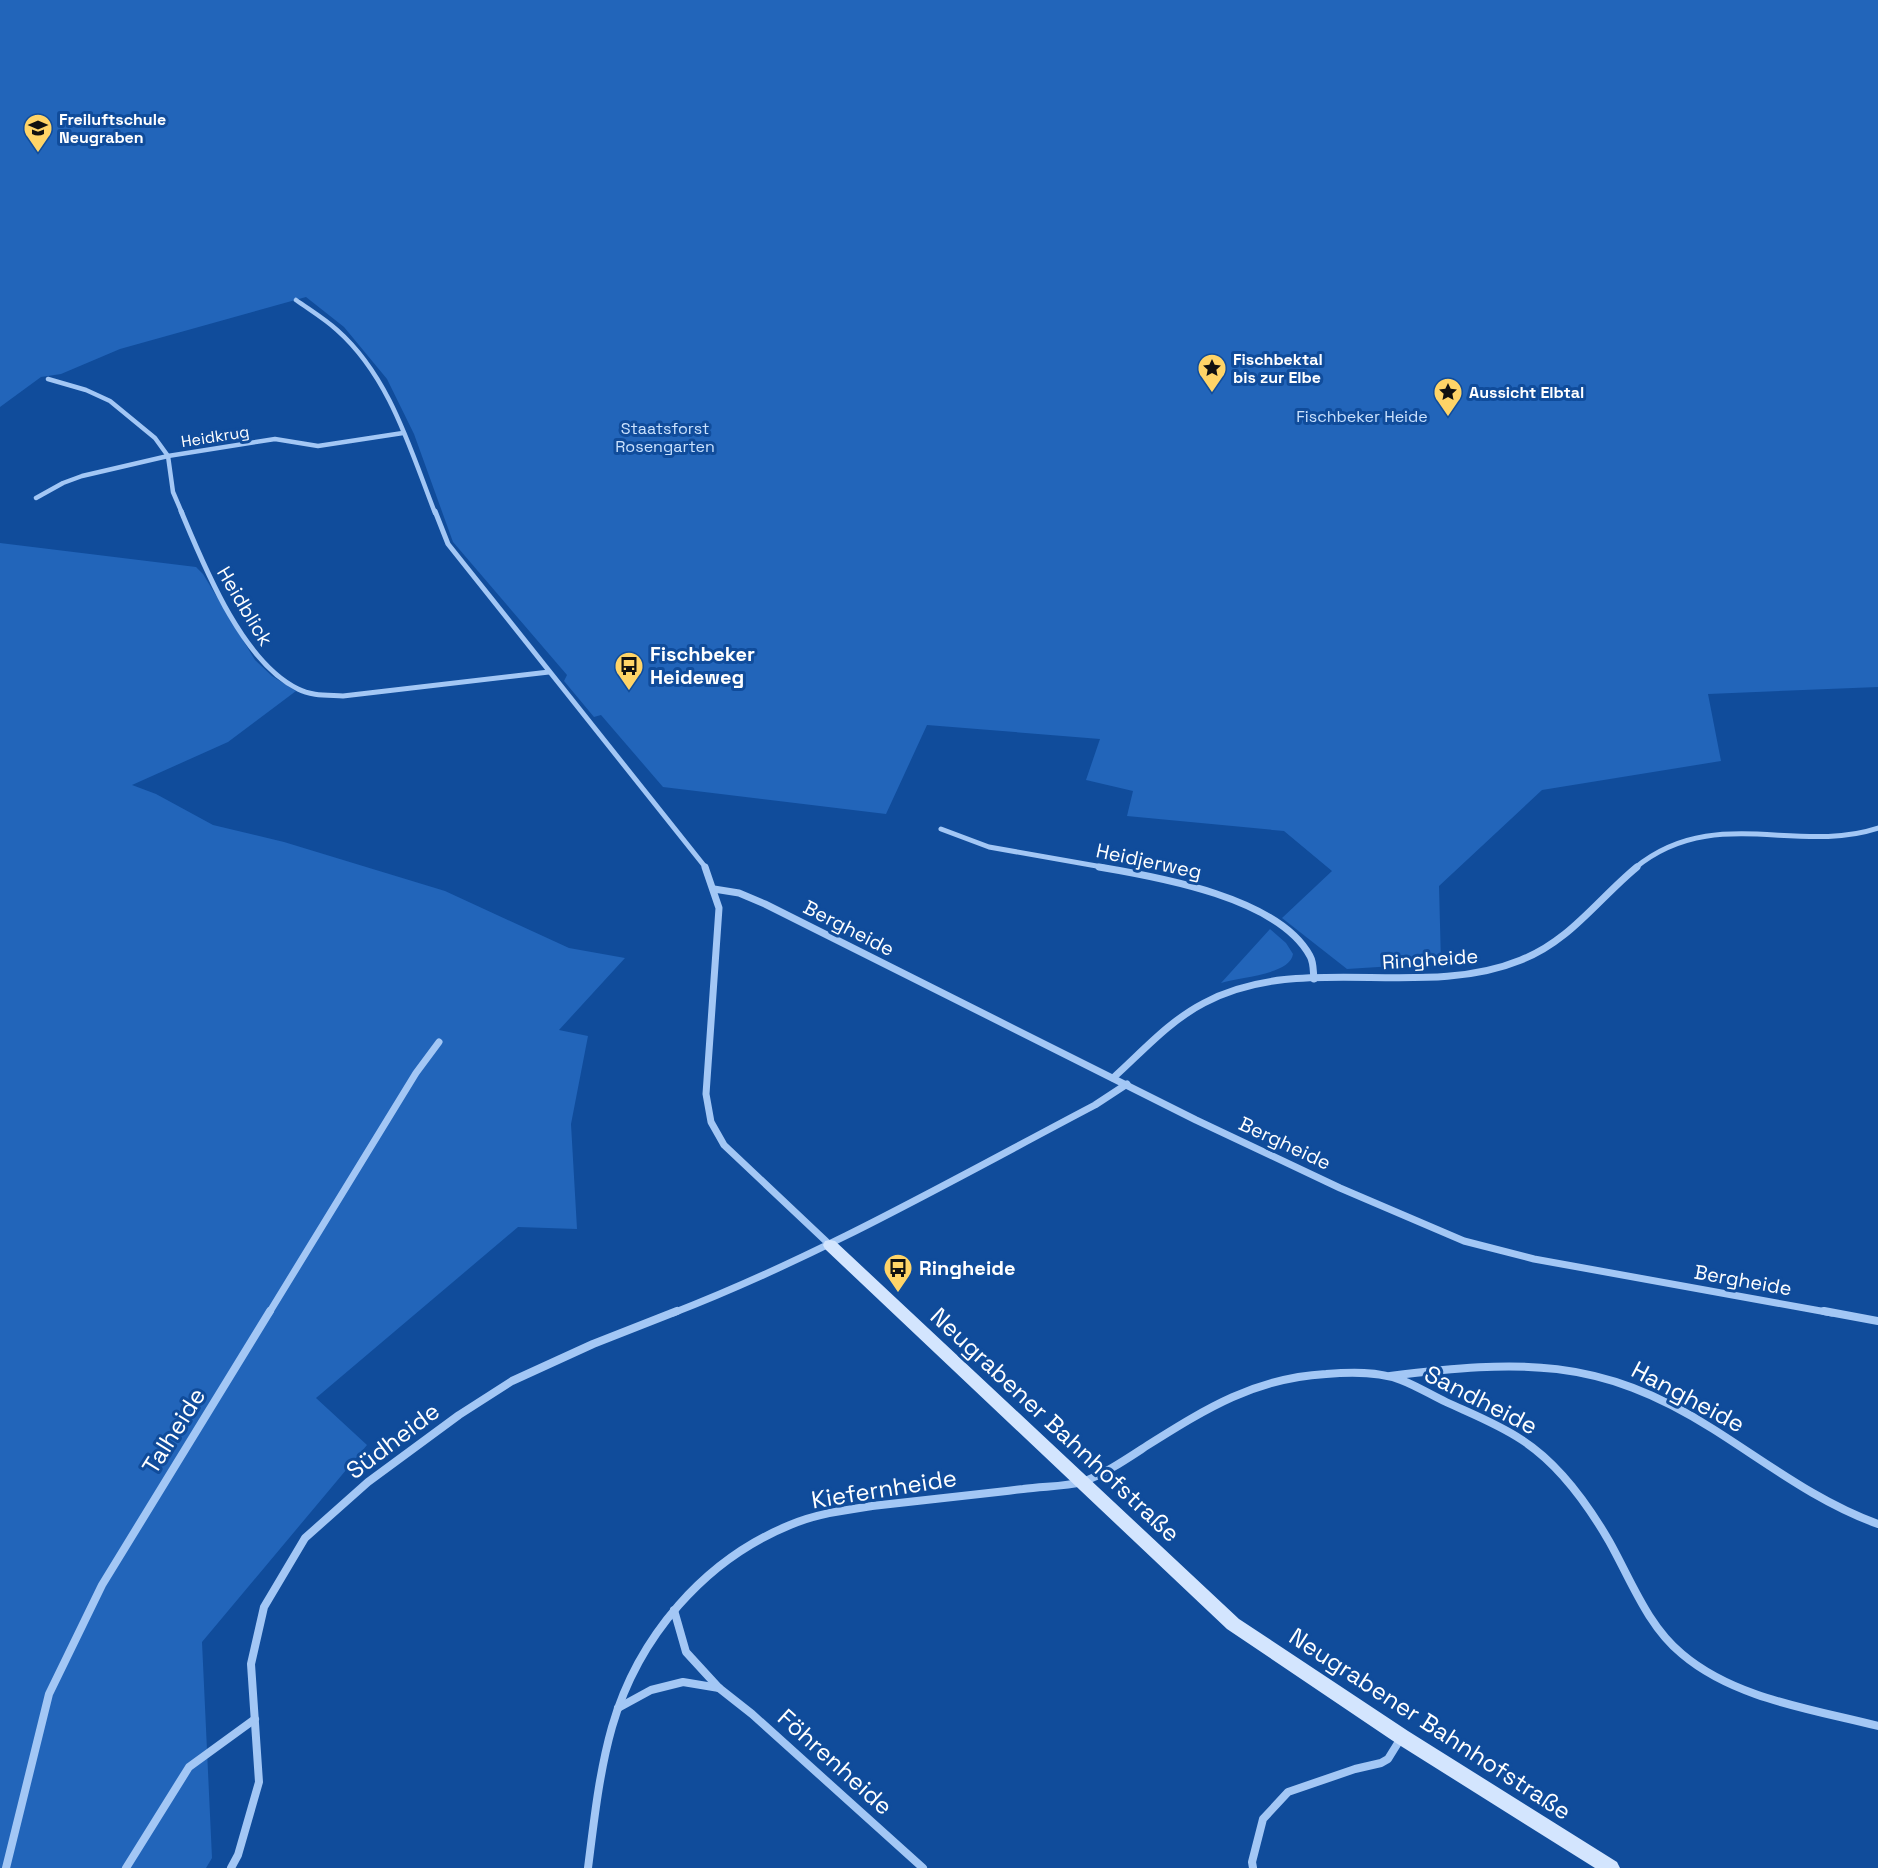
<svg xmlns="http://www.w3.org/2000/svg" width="1878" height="1868" viewBox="0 0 1878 1868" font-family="'Space Grotesk',sans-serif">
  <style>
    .green { fill: #2265ba }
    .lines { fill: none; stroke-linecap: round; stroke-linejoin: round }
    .street-far3 { stroke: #a3c7f5; stroke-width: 4.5 }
    .street-far2 { stroke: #a3c7f5; stroke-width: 5 }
    .street-far1 { stroke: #a3c7f5; stroke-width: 7 }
    .street { stroke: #a3c7f5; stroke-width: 8 }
    .secondary { fill: #d3e5fe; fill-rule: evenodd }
    .labels { text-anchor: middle; stroke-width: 6; stroke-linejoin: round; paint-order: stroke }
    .far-poi-label { font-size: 16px; font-weight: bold; fill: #fff; stroke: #104c9b; text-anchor: start }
    .far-park-label { font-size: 16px; fill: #cbe2fe; stroke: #104c9b }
    .far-street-label { font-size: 16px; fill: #fff; stroke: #104c9b }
    .street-label { font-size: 20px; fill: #fff; stroke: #104c9b }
    .poi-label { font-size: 20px; font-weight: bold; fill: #fff; stroke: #104c9b; text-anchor: start }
    .near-street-label { font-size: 24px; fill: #fff; stroke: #104c9b }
  </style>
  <rect width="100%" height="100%" fill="#104c9b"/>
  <g class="green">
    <path d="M0,0H1878V687L1708,694L1721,761L1542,790L1439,886L1441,963L1347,969L1282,918L1332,871L1284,831L1127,816L1133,791L1086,780L1100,739L927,725L886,814L663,787L601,715L594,717L564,681L567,675L453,542L414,434L387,379L344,327L306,297L120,349L61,374L41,377L0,407Z"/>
    <path d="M0,543L196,567L203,574L255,660L272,676L296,691L228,742L132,785L156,794L213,825L284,842L445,891L569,948L625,958L559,1030L588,1036L571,1124L577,1229L518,1227L316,1398L367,1445L202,1642L212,1858L206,1868H0Z"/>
    <path d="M1270,929L1286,943L1293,954C1290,975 1239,977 1221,983Z"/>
  </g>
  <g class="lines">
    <g class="street-far3">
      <path d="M296,300C310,310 325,319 337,330C390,377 410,449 435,513"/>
      <path d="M48,379L86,390L110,401L155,438L168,456L173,492L182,513"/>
      <path d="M36,498L63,483L82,476L168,456L275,439L318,446L403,433"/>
    </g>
    <g class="street-far2">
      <path d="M181,511C204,566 242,662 298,689C311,696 328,695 343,696L549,672"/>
      <path d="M435,511L448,544L706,868"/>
      <path d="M941,829L989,847L1108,868"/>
      <path d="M1635,868C1713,804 1796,855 1878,828"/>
    </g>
    <g class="street-far1">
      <path d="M705,867L719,908L706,1094L711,1122L724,1145L830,1245"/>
      <path d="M1099,867C1159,877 1279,898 1310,956C1314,963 1313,972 1314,979"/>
      <path d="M714,889L739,893L765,904L1196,1120L1340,1188L1464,1241L1534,1259L1832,1313"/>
      <path d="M1113,1078C1142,1052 1169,1021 1204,1003C1300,951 1421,1001 1521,960C1570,941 1598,899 1637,867"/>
      <path d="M269,1313L416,1073L439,1042"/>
      <path d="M673,1313C820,1256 956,1178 1095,1105L1127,1084"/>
    </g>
    <g class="street">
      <path d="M1824,1311L1878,1321"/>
      <path d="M1390,1376C1519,1360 1599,1356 1713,1429C1767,1463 1817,1502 1878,1524"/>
      <path d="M674,1610L686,1652L719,1688L752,1714L923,1868"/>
      <path d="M618,1708L651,1690L683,1682L719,1688"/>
      <path d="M6,1868L49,1694L102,1585L270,1311"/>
      <path d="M126,1868L189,1767L255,1719"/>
      <path d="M231,1868L238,1855L259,1782L251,1664L264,1607L305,1538L368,1482L459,1415L512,1381L593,1344L677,1311"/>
      <path d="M588,1868C594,1821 599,1773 612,1727C638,1637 704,1560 790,1525C816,1514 845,1510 872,1506C923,1500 973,1495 1023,1489C1042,1486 1064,1487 1082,1482C1105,1474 1128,1458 1148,1445C1207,1408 1255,1378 1326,1374C1350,1372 1378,1371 1401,1380C1417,1386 1431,1395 1446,1402C1472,1414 1498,1424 1522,1440C1559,1464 1587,1503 1609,1541C1631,1580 1647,1625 1682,1654C1735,1699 1812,1709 1878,1726"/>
      <path d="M1253,1868L1252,1862L1263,1819L1288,1792L1355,1769L1381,1763L1388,1759L1401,1738"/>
    </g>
    <path class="secondary" d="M830,1240L835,1241L1239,1619L1408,1731L1617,1862L1620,1868H1595L1396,1743L1227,1629L825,1249L823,1245L825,1241Z"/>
  </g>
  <defs>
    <g id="school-pin" transform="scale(1.5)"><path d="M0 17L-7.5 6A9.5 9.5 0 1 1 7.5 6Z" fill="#ffd467" stroke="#104c9b"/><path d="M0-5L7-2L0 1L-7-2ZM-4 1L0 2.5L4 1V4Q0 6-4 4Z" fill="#111"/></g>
    <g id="sight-pin" transform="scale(1.5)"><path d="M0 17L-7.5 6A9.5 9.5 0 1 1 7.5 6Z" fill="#ffd467" stroke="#104c9b"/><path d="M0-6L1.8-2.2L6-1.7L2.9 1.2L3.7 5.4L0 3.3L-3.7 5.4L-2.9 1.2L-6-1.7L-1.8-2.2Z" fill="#111"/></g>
    <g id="bus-pin" transform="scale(1.5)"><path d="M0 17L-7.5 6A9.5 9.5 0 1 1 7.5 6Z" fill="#ffd467" stroke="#104c9b"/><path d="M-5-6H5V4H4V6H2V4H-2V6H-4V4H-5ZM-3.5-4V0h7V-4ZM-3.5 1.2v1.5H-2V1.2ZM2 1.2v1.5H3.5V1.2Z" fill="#111"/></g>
  </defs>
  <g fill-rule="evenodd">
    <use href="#school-pin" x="38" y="128"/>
    <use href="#sight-pin" x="1212" y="368"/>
    <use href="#sight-pin" x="1448" y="392"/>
    <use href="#bus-pin" x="629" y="666"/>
    <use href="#bus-pin" x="898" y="1268"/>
  </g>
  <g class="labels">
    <g class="far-poi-label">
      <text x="59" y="125">Freiluftschule<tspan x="59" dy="18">Neugraben</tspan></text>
      <text x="1233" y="365">Fischbektal<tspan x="1233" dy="18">bis zur Elbe</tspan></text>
      <text x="1469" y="398">Aussicht Elbtal</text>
    </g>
    <g class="far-park-label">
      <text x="1362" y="422">Fischbeker Heide</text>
      <text x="665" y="434">Staatsforst<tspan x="665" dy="18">Rosengarten</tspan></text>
    </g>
    <g class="far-street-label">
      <text transform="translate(215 436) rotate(-9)" y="6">Heidkrug</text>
    </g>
    <g class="street-label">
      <text transform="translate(245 606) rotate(59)" y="7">Heidblick</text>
      <text transform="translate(1149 861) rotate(12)" y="7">Heidjerweg</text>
      <text transform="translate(849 928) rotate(27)" y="7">Bergheide</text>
      <text transform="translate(1430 959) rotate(-4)" y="7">Ringheide</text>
      <text transform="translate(1285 1143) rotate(25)" y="7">Bergheide</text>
      <text transform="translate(1743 1280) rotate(10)" y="7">Bergheide</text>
    </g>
    <g class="poi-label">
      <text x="650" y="661">Fischbeker<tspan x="650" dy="23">Heideweg</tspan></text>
      <text x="919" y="1275">Ringheide</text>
    </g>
    <g class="near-street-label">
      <text transform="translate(1688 1397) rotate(28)" y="8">Hangheide</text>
      <text transform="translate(1481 1400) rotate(27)" y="8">Sandheide</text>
      <text transform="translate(1055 1425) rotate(43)" y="8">Neugrabener Bahnhofstraße</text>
      <text transform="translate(174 1431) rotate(-58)" y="8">Talheide</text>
      <text transform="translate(393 1441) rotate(-37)" y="8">Südheide</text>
      <text transform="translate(884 1489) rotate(-9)" y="8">Kiefernheide</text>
      <text transform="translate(1430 1724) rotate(33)" y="8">Neugrabener Bahnhofstraße</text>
      <text transform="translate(835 1762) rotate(42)" y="8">Föhrenheide</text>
    </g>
  </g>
</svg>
